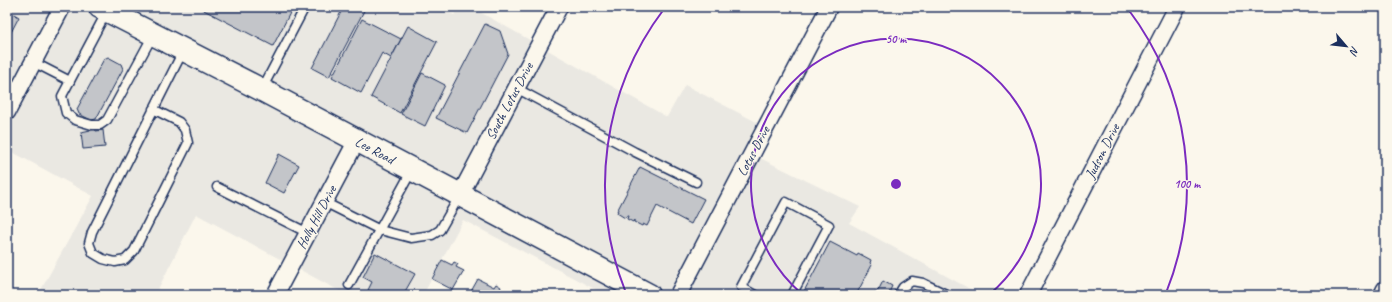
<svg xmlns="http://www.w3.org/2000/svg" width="1392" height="302" viewBox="0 0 1392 302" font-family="Caveat,sans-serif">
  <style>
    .built { fill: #eae8e2 }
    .building { fill: #c3c5c9; stroke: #1b2f5e }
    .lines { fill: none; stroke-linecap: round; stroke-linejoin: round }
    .service-casing { stroke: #1b2f5e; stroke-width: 11 }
    .minor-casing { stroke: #1b2f5e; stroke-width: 19 }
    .secondary-casing { stroke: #1b2f5e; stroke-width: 25 }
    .service { stroke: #fbf7ec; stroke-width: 8 }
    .minor { stroke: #fbf7ec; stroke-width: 16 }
    .secondary { stroke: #fbf7ec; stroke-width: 22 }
    .ring { fill: none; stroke: #7b2cbf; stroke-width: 2 }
    .labels { text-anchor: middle; stroke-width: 3; stroke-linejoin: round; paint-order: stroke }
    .street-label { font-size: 14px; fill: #1b2f5e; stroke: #fbf7ec }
    .centre { fill: #7b2cbf; stroke: #fbf7ec; stroke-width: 2 }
    .ring-label { font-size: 12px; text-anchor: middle; font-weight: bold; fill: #7b2cbf; stroke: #fbf7ec; stroke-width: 3; stroke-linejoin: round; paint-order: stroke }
  </style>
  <rect width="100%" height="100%" fill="#fbf7ec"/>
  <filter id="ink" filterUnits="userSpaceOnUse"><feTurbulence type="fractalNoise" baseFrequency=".025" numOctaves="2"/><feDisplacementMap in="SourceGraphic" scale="8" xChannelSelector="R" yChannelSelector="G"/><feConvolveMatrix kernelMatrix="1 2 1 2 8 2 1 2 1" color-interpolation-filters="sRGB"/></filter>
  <g filter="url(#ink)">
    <path class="built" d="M7,7H439L454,15L460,7H471L667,117L685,85L774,131L760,158L860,207L849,223L981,295H606L463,220L423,295H347L196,214L155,295H38L93,196L7,149Z"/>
    <g class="building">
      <path d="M198,7H293L273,46Z"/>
      <path d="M342,7H366L329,77L312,68L341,12L340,11Z"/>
      <path d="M7,10L19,17L7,40Z"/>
      <path d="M362,19L401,39L391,58L382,53L361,93L332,77Z"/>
      <path d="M485,24L500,31L508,54L467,133L436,118Z"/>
      <path d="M408,26L437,42L400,113L371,97Z"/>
      <path d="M108,57L121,64L123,69L96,119L91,120L79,114L77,109L104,59Z"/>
      <path d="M422,73L445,85L425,126L401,114Z"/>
      <path d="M95,129L96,131L103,130L105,147L83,149L81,132Z"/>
      <path d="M279,154L299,165L284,193L265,183Z"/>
      <path d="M640,167L704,199L691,224L657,206L647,226L643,224L642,226L634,222V220L633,222L627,219L628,216H626L625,218L617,213L618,211H617Z"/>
      <path d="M830,242L857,256L858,253L871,260L870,263L872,265L856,295H802Z"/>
      <path d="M375,253L415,274L403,295H377L368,290L372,282L363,277Z"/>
      <path d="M442,260L452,265L454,262L458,264L456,267L464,271L453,290L432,279Z"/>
      <path d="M478,279L494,287L496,284L501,287L498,295H469Z"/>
      <path d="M883,281L892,286L888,295H874L877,290L878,291Z"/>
    </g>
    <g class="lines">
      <g class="service-casing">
        <g id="service">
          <path d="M107,11L62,96L66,113L75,120L92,125H100L107,120L153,35"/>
          <path d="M33,62L70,81"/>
          <path d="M516,88L635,152L696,182"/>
          <path d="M262,89L305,7"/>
          <path d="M153,109L179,122L185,130L188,143L134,251L125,260L115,262L103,259L93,253L89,243L92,232L183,51"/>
          <path d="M217,187L308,233"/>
          <path d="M324,202L380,230L411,238L432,235L440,230L460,195"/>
          <path d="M349,285L412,170"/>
          <path d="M755,295L741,287L786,202L829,225L792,295"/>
          <path d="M898,295L903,287L912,281L923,283L948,295"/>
        </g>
      </g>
      <g class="minor-casing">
        <g id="minor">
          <path d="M7,112L62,7"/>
          <path d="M460,195L559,7"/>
          <path d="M275,295L357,140"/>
          <path d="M678,295L829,7"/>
          <path d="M1028,295L1177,7"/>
          <path d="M1382,295L1385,289"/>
        </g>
      </g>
      <g class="secondary-casing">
        <path id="secondary" d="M100,7L262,90L649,295"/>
      </g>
      <use href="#service" class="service"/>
      <use href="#minor" class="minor"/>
      <use href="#secondary" class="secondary"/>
    </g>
  </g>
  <g class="ring">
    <path d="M802 294A145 145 0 1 1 990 294"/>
    <path d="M626 293A291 291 0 0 1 664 9M1128 9A291 291 0 0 1 1166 293"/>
  </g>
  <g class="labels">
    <g class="street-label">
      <text transform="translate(509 101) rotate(-62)" y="5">South Lotus Drive</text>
      <text transform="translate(375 150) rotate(28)" y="5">Lee Road</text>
      <text transform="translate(753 151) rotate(-62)" y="5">Lotus Drive</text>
      <text transform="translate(1102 151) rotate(-63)" y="5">Judson Drive</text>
      <text transform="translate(316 217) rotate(-62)" y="5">Holly Hill Drive</text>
    </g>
  </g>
  <circle cx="896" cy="184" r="6" class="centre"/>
  <g class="ring-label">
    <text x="896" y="43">50 m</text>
    <text x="1187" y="188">100 m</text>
  </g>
  <rect width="1392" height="302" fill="none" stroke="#fbf7ec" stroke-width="24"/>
  <rect x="12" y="12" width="1368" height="278" fill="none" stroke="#1b2f5e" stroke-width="1.5" filter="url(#ink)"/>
  <g transform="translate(1346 46) rotate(118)" stroke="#fbf7ec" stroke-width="3" paint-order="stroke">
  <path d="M0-3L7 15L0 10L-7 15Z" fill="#1b2f5e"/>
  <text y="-6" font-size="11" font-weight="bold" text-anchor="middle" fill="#1b2f5e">N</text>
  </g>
</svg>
